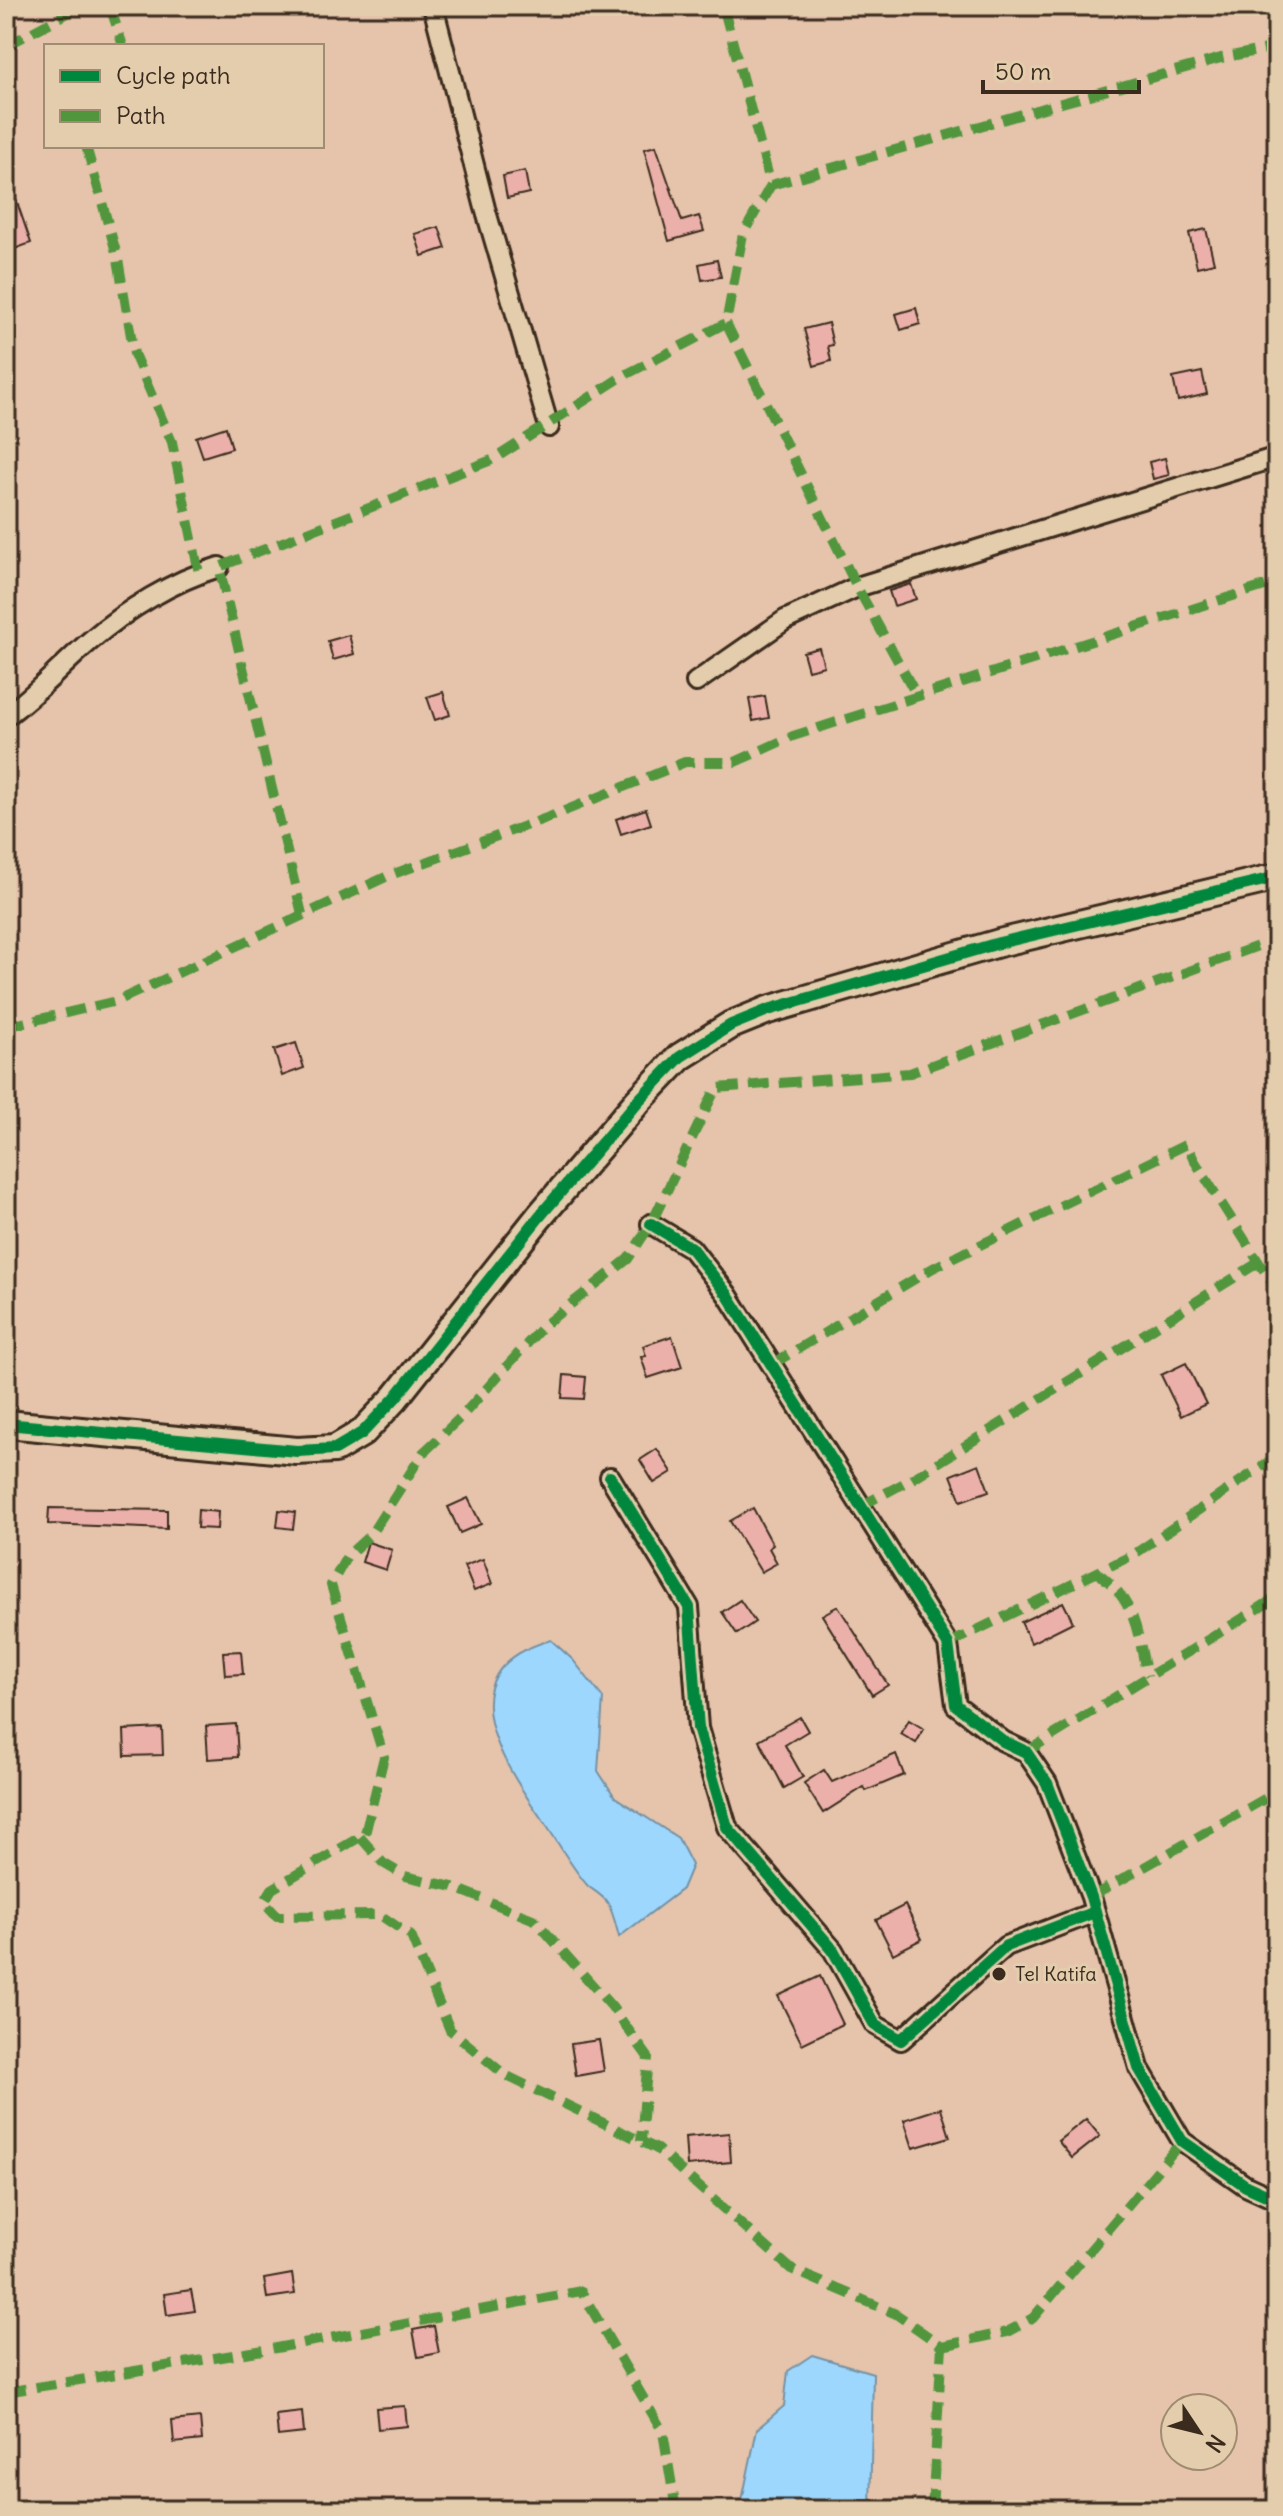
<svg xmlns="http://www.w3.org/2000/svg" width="1283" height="2516" viewBox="0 0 1283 2516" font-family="Delius,sans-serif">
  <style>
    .water { fill: #9ed7fe; stroke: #7692a4; stroke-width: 2 }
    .building { fill: #ebb0a9; stroke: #3b2a1e; stroke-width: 2 }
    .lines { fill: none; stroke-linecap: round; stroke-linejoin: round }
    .street-casing { stroke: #3b2a1e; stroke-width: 24 }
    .secondary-casing { stroke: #3b2a1e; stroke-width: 32 }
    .street { stroke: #e3cdac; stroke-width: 18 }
    .secondary { stroke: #e3cdac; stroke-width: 26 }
    .quiet { stroke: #51953d; stroke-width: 10; stroke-dasharray: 20 10; stroke-linecap: butt }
    .cycleway-casing { stroke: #e3cdac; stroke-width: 17 }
    .cycleway { stroke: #00873e; stroke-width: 12 }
    .poi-dot { fill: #3b2a1e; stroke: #e3cdac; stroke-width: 3 }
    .labels { text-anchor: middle; stroke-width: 6; stroke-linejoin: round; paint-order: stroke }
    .poi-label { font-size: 20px; fill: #3b2a1e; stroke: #e3cdac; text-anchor: start }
  </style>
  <rect width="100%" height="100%" fill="#e5c4ab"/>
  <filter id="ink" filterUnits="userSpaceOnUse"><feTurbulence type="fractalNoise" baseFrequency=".0125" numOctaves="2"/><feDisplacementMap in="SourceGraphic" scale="16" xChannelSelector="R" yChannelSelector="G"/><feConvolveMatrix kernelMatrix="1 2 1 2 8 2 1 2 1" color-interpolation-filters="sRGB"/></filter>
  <g filter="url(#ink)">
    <g class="water">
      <path d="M551,1640L573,1660L603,1698L598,1771L615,1797L678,1838L692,1865L682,1889L619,1937C616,1926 613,1911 607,1902C602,1895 594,1891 588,1886C572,1868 560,1845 546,1825C503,1764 440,1671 551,1640Z"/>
      <path d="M812,2355L873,2373L870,2510H740L757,2429L784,2406L788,2371Z"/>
    </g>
    <g class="building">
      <path d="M656,146L682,221L699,216L704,231L669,241L644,149Z"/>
      <path d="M525,171L529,193L507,198L503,176Z"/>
      <path d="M6,179H9L31,243L6,252Z"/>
      <path d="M439,227L446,248L422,256L415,234Z"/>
      <path d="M1206,229L1214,263L1197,267L1189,233Z"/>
      <path d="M717,260L721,277L702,280L699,264Z"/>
      <path d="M916,308L920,324L901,330L896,314Z"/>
      <path d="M828,323L833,345L828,346L831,361L814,366L804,329Z"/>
      <path d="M1202,372L1207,394L1178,401L1173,378Z"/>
      <path d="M226,427L232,448L203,457L196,437Z"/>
      <path d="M1165,458L1169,475L1153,479L1149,462Z"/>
      <path d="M911,584L916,599L894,606L889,591Z"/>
      <path d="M349,635L354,654L333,660L328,641Z"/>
      <path d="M819,648L824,666L808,670L803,652Z"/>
      <path d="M443,692L450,715L435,720L427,697Z"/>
      <path d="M765,696L769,718L753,721L749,699Z"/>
      <path d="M646,809L651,824L621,834L616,819Z"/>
      <path d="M296,1043L304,1068L282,1076L274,1050Z"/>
      <path d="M672,1336L682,1367L648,1378L641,1357L646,1356L643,1346Z"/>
      <path d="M1186,1363L1206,1404L1181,1416L1161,1375Z"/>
      <path d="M564,1375L586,1377L584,1399L562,1398Z"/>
      <path d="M657,1449L672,1472L654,1483L640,1460Z"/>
      <path d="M979,1464L989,1491L961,1501L951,1475Z"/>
      <path d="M468,1498L481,1524L460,1533L448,1507Z"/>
      <path d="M49,1508L167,1510V1529L48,1524Z"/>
      <path d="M753,1508L773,1545L769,1548L777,1563L761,1572L730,1521Z"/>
      <path d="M198,1510L218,1512L217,1529L197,1528Z"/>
      <path d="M279,1510L295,1512L293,1529L277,1527Z"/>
      <path d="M368,1542L392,1550L386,1570L362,1562Z"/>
      <path d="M483,1559L492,1584L474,1591L464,1566Z"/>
      <path d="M740,1600L755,1622L737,1634L722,1612Z"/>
      <path d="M1063,1602L1073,1622L1031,1643L1021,1622Z"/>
      <path d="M838,1606L888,1685L872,1695L822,1615Z"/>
      <path d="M241,1651L243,1674L225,1675L223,1652Z"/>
      <path d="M800,1717L808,1731L785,1745L803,1777L784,1788L759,1740Z"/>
      <path d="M909,1720L924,1729L916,1743L901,1734Z"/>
      <path d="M236,1724L238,1757L208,1759L206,1726Z"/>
      <path d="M162,1728L163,1755L125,1756L124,1730Z"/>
      <path d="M896,1754L904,1775L866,1791L864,1787L823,1813L804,1783L824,1770L832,1782Z"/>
      <path d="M905,1905L922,1939L893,1954L876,1920Z"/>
      <path d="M820,1976L843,2024L802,2044L778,1996Z"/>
      <path d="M599,2040L604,2071L576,2076L571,2044Z"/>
      <path d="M941,2108L950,2137L913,2148L904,2120Z"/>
      <path d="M1086,2119L1100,2136L1072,2158L1058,2141Z"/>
      <path d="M729,2133L731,2162L687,2166L685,2137Z"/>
      <path d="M292,2274L295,2294L267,2298L264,2279Z"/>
      <path d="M191,2290L195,2311L167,2315L164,2294Z"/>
      <path d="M434,2326L439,2353L418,2357L413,2330Z"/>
      <path d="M405,2406L407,2426L378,2429L376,2408Z"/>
      <path d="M302,2412L304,2433L278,2436L276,2415Z"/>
      <path d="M200,2418L202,2440L174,2443L172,2421Z"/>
    </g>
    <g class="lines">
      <g class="street-casing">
        <g id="street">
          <path d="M433,6L485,208L549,427"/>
          <path d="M696,682L785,620L857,587L1277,457"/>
          <path d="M6,716C37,694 61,666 90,641C127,609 173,581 219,567"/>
          <path d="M651,1224L691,1248L727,1294L948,1644L956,1705L1003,1741L1026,1752L1047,1783L1091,1897L1139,2068L1182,2141L1246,2186L1277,2200"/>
          <path d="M610,1477L689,1607L698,1728L727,1827L833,1950L875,2025L901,2040L1006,1946L1095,1912"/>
        </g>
      </g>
      <g class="secondary-casing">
        <path id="secondary" d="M6,1424L297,1451L335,1449L362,1433L395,1398L539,1217L638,1101L680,1057L731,1025L768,1010L999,943L1277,877"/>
      </g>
      <use href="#street" class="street"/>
      <use href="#secondary" class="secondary"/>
      <g class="quiet">
        <path d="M110,6L123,46"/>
        <path d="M6,46L81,6"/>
        <path d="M86,146L118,259L134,354L172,442L199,573"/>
        <path d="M771,185L1221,58L1277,47"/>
        <path d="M726,323L857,587L917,696"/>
        <path d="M302,914L219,567L494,459L623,376L726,323L743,234L771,185L723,6"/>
        <path d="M6,1027L117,1001L388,876L552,816L685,762H735L793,736L1277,582"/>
        <path d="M771,1365L933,1268L1187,1144L1194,1160L1277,1291"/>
        <path d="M859,1507L912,1479L1277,1251"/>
        <path d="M1095,1571C1136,1599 1137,1631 1147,1676"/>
        <path d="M948,1644L1133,1555L1277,1456"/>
        <path d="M1026,1752L1277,1597"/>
        <path d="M360,1837L383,1863L405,1876L453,1887L535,1920L612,2007L648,2057L641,2141"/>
        <path d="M1091,1897L1277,1792"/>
        <path d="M942,2346L1007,2332L1033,2318L1182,2141"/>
        <path d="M6,2392L276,2348L581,2291L663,2432L676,2510"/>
        <path d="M932,2510L942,2346L896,2314L791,2269L657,2149L505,2075L450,2030L411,1936L380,1915L277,1916L264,1902L272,1889L365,1834L384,1757L331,1585L347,1556L371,1534L423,1453L462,1416L543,1326L628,1259L651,1224L716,1088L910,1073L1277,939"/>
      </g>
      <g class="cycleway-casing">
        <g id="cycleway">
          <path d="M651,1224L691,1248L727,1294L948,1644L956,1705L1003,1741L1026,1752L1047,1783L1091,1897L1139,2068L1182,2141L1246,2186L1277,2200"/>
          <path d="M6,1424L297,1451L335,1449L362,1433L395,1398L539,1217L638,1101L680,1057L731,1025L768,1010L999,943L1277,877"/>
          <path d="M610,1477L689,1607L698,1728L727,1827L833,1950L875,2025L901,2040L1006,1946L1095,1912"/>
        </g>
      </g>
      <use href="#cycleway" class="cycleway"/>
    </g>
  </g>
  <circle class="poi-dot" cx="999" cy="1974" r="8"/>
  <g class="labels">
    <g class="poi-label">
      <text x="1015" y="1981">Tel Katifa</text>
    </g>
  </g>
  <rect width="1283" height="2516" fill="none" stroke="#e3cdac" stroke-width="32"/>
  <rect x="16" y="16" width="1251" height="2484" fill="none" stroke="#3b2a1e" stroke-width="3" filter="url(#ink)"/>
  <rect x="44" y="44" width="280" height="104" fill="#e3cdac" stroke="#a08c73" stroke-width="2"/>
  <rect x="60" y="70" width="40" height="12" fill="#00873e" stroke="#a08c73" stroke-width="2"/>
  <text x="116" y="84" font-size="24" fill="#3b2a1e">Cycle path</text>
  <rect x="60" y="110" width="40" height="12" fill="#51953d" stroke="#a08c73" stroke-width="2"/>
  <text x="116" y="124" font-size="24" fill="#3b2a1e">Path</text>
  <g transform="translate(1199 2432) rotate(125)"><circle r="38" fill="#e3cdac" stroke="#a08c73" stroke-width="2"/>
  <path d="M0-6L14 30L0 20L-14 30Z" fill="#3b2a1e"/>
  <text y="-12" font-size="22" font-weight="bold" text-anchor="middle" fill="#3b2a1e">N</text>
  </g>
  <path d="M983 80v12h156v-12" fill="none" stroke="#3b2a1e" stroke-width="4"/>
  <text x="995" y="80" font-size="24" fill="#3b2a1e" stroke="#e3cdac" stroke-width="6" paint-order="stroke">50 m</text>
</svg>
